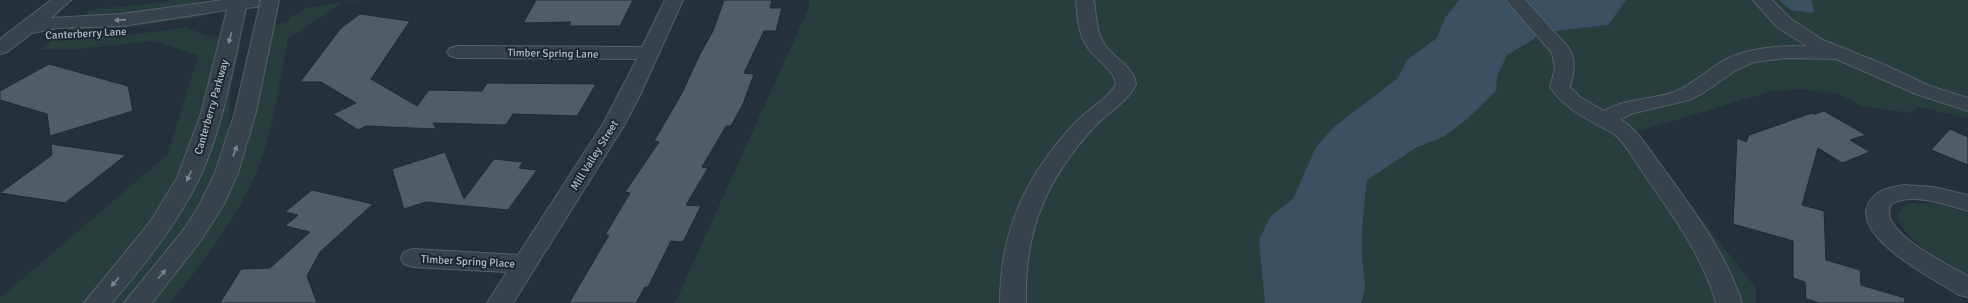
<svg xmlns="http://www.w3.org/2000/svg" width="1968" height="303" viewBox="0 0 1968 303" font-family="Signika,sans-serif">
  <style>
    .green { fill: #273e3d }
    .water { fill: #3a5163 }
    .building { fill: #4f5d69; stroke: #1f2932 }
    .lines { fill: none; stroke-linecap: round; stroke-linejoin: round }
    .minor-casing { stroke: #566069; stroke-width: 2 }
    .minor { fill: #38424b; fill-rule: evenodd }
    .oneway { fill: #7c868f }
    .labels { text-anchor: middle; stroke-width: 4; stroke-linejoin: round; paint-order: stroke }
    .street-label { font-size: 11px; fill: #b3bdc7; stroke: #1d2730 }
  </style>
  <rect width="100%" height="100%" fill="#24313b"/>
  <g class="green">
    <path d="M170,0H203L197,2V5L160,12L84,16L89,10L165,2Z"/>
    <path d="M353,0H360L342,3L288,38C278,88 273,142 249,188C228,230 199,267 170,303H150L227,195L239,171L247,148L274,25L289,22V19L307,8Z"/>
    <path d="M809,0H1968V118L1918,107L1911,113L1860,106L1842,95L1805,89L1772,91L1633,133L1756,288V303H675L810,5Z"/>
    <path d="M204,13L202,17L131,27L62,31L65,27Z"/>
    <path d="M189,27V29L212,37L220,36C210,85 197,143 173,187C150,229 115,266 85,303H0V298L168,154L198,56L154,41L77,49H41L52,40L130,35Z"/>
    <path d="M238,45H241C238,59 233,73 231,87C229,106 230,126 226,144C211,207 164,255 125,303H107L153,250L235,47Z"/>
    <path d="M1914,203L1937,204L1968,213V274C1944,259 1903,243 1897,214L1905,205Z"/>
  </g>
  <g class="water">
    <path d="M1459,0H1626L1608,25L1537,33L1534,39L1507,55L1497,76L1496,91L1466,120L1443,137L1417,147L1367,180C1364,205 1361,229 1362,254C1362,273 1369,285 1361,303H1265L1259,240L1270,217L1293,199L1316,147L1334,127L1398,78L1407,60L1437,38L1445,18Z"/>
    <path d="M1780,0H1812L1814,13L1791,10Z"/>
  </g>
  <g class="building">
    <path d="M536,0H633L620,26H569L571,22L523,23Z"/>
    <path d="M724,0H772L770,8H782L776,31H764L744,73L754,74L743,104L731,126H726L702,167L708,168L686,205L701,206L683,242L671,241L648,287H645L636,303H569L609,235H605L630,193L625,192L659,142L654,141L682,93L700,54L713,31Z"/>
    <path d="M360,14L410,21L371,79L417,106L429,90L482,91L487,83L596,84L577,116L513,114L506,125L433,123L436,129L366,126L358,130L333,114L356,103L321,82H300L341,28Z"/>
    <path d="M49,64L128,86L133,111L50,136L47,114L0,100V91Z"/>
    <path d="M1824,111L1866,135L1850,140L1870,152L1842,163L1818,148L1802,205L1824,211L1826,260L1860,270L1861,285L1905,298L1904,303H1820L1806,299L1805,282L1793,278V241L1733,224L1737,138L1746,142L1749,135L1812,113L1815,114Z"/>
    <path d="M1950,129L1968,137V165L1931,150Z"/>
    <path d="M51,144L126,155L65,203L0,193L52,155Z"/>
    <path d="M445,152L464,199L494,159L523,162L519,168L537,170L508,210L426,202L404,209L392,169Z"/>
    <path d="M312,190L373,204L320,252L307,276L317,303H220L241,269L270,268L310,232L285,226L298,215L285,212Z"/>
  </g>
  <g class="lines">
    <g class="minor-casing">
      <g id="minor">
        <path d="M51,0H71L51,18L122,14L223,0H258L260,3L257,7L246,8C233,65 224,125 199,179C177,224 145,264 112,303H84L150,222L177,178L201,114L227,10L122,26L57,28L32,33L7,52L0,54V39Z"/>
        <path d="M261,0H279L256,112L238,173L224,204L202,239L152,303H124L185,228L200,204L215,173L235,112Z"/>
        <path d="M665,0H683L640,95L625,124L513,303H487L507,272L413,267L404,264L401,258L404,252L413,249L518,255L603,124L637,59L457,58L450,56L447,52L450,48L457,46L642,47Z"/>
        <path d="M1076,0H1094C1096,14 1096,33 1105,45C1115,59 1133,66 1136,84C1127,103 1108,112 1094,127C1046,180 1024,231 1026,303H1000C1000,231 1025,177 1074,124C1086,110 1107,100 1116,84C1114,69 1094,59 1086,45C1078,32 1077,15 1076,0Z"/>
        <path d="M1506,0H1525L1568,47C1577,60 1574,72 1570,87L1580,97L1604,111C1625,98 1652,100 1674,92C1692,85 1705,72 1721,62C1746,47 1778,46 1807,46L1777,27L1753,0H1772L1791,19L1823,40L1885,65L1930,86L1968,98V111L1916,94L1836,59L1786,58L1754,62L1736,70L1703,93L1689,100L1634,113L1620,119C1638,130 1648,148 1660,164C1692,208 1725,251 1742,303H1716C1702,254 1672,215 1644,174C1635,161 1627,145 1615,135C1609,130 1602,128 1596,124C1578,114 1562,105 1550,87L1555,69L1552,53Z"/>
        <path d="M1904,185L1933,187L1968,195V211C1946,205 1913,192 1891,204C1889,210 1888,217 1892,222C1904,243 1947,264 1968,276V297L1959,295C1933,278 1865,245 1866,211C1871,191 1886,188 1904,185Z"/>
      </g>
    </g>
    <use href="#minor" class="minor"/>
  </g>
  <defs><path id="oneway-solid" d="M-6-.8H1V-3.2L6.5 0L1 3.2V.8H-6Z"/></defs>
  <g class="oneway">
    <use href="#oneway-solid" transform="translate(120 20) rotate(176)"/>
    <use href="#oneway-solid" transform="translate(230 38) rotate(104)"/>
    <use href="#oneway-solid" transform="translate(235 151) rotate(-70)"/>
    <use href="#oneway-solid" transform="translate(189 176) rotate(114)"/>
    <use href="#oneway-solid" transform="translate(162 274) rotate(-50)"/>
    <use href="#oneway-solid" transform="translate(115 282) rotate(131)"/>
  </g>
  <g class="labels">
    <g class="street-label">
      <text transform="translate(86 33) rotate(-3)" y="4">Canterberry Lane</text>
      <text transform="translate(553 53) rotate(1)" y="4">Timber Spring Lane</text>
      <text transform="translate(211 107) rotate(-74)" y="4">Canterberry Parkway</text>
      <text transform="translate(594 155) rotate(-58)" y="4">Mill Valley Street</text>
      <text transform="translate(468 261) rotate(3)" y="4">Timber Spring Place</text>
    </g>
  </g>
</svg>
